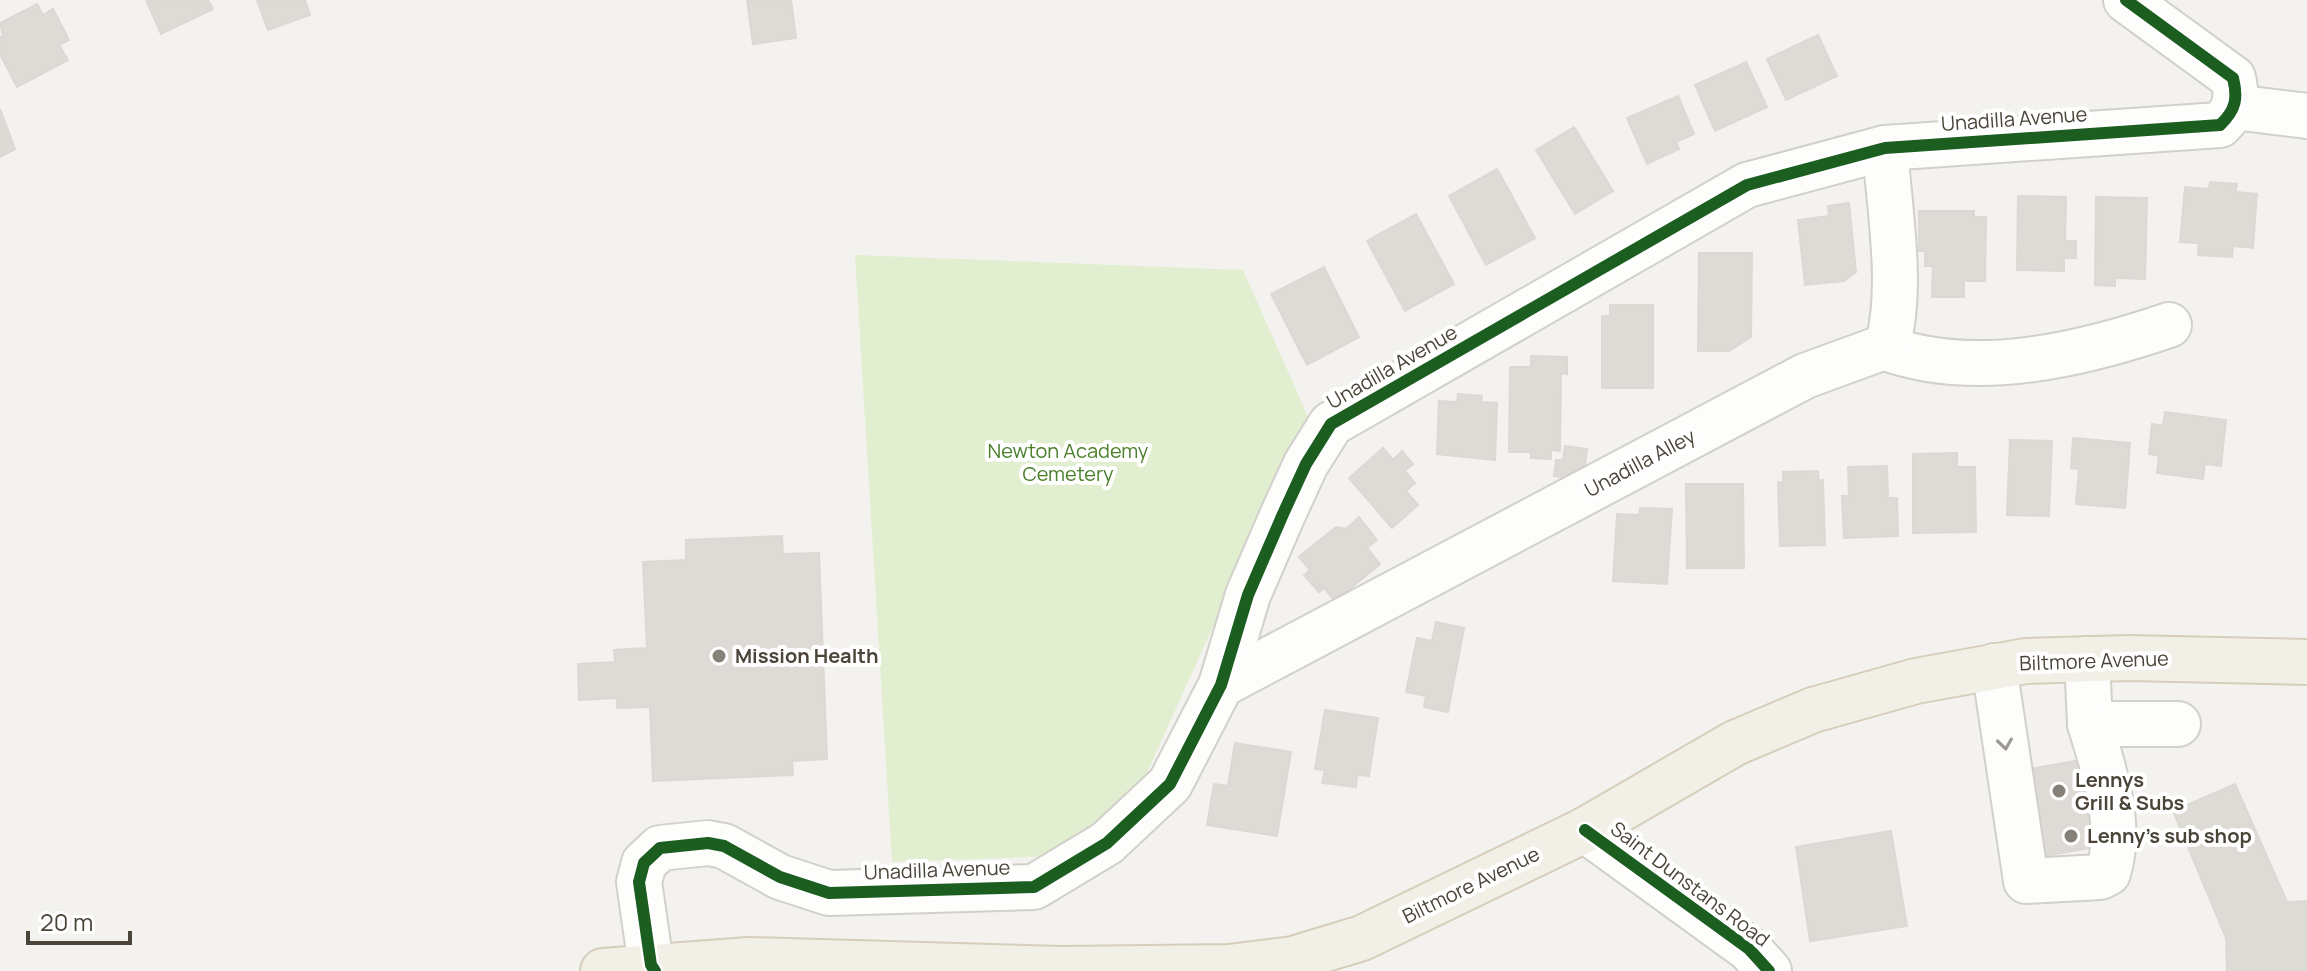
<svg xmlns="http://www.w3.org/2000/svg" width="2307" height="971" viewBox="0 0 2307 971" font-family="Manrope,sans-serif">
  <style>
    .green { fill: #e1eecf }
    .building { fill: #dedbd6; stroke: #dcd9d4; stroke-width: 2 }
    .lines { fill: none; stroke-linecap: round; stroke-linejoin: round }
    .minor-casing { stroke: #d2d0cb; stroke-width: 48 }
    .major-casing { stroke: #d6cebb; stroke-width: 48 }
    .minor { stroke: #fdfdfc; stroke-width: 44 }
    .major { stroke: #f2efe6; stroke-width: 44 }
    .cycleway-casing { stroke: #fff; stroke-width: 17 }
    .cycleway { stroke: #1b5e20; stroke-width: 12 }
    .oneway { stroke: #9b9791 }
    .poi-dot { fill: #868178; stroke: #fff; stroke-width: 3 }
    .labels { text-anchor: middle; stroke-width: 8; stroke-linejoin: round; paint-order: stroke }
    .street-label { font-size: 20px; fill: #4b4439; stroke: #fff }
    .park-label { font-size: 20px; fill: #4a7f2a; stroke: #fff }
    .poi-label { font-size: 20px; font-weight: bold; fill: #4b4439; stroke: #fff; text-anchor: start }
  </style>
  <rect width="100%" height="100%" fill="#f4f2ee"/>
  <path class="green" d="M855,255L1243,270L1308,417L1144,779L1058,856L892,862Z"/>
  <g class="building">
    <path d="M146,0H208L213,9L161,34Z"/>
    <path d="M257,0H305L310,15L268,30Z"/>
    <path d="M747,0H791L796,38L753,44Z"/>
    <path d="M37,4L43,15L53,9L69,40L59,45L68,60L17,87L0,54V38L3,36L0,23Z"/>
    <path d="M1818,35L1837,76L1786,100L1767,59Z"/>
    <path d="M1746,62L1767,107L1715,131L1695,85Z"/>
    <path d="M1678,96L1694,134L1676,142L1679,149L1647,164L1627,118Z"/>
    <path d="M0,109L15,149L0,157Z"/>
    <path d="M1574,127L1613,191L1575,214L1536,150Z"/>
    <path d="M1497,169L1535,238L1486,265L1449,196Z"/>
    <path d="M2210,182L2237,184L2236,192L2257,194L2253,248L2233,246L2232,257L2198,255L2199,243L2180,242L2185,187L2209,189Z"/>
    <path d="M2018,196L2066,197L2065,241H2076V258H2064V271L2017,270Z"/>
    <path d="M2096,197L2147,198L2145,279L2115,278V286L2095,285Z"/>
    <path d="M1849,203L1856,272L1844,281L1805,285L1798,220L1829,216L1828,206Z"/>
    <path d="M1919,211H1974V217H1986L1985,281H1964V297H1932L1933,266H1925V251H1919Z"/>
    <path d="M1416,214L1454,284L1405,311L1367,241Z"/>
    <path d="M1699,253H1752L1751,337L1729,351H1698Z"/>
    <path d="M1324,267L1359,337L1307,365L1271,294Z"/>
    <path d="M1610,305H1653V388H1602V316H1610Z"/>
    <path d="M1531,356L1567,357V374L1561,373L1560,451L1551,450V459L1531,458V452H1509L1510,367H1531Z"/>
    <path d="M1458,394L1482,396L1481,402L1497,403L1495,460L1437,454L1439,401L1457,402Z"/>
    <path d="M2165,412L2226,420L2221,466L2205,464L2203,479L2157,473L2159,456L2149,454L2152,424L2163,426Z"/>
    <path d="M2073,438L2130,443L2125,508L2076,504L2079,469L2071,468Z"/>
    <path d="M2010,440L2052,441L2049,516L2007,515Z"/>
    <path d="M1565,446L1587,449L1583,484L1561,481V477L1554,476L1556,460H1563Z"/>
    <path d="M1383,448L1393,460L1402,451L1413,464L1405,471L1415,483L1406,491L1418,505L1392,528L1349,478Z"/>
    <path d="M1957,453V467H1975L1976,532L1913,533V454Z"/>
    <path d="M1887,466L1888,498H1897L1898,536L1844,538L1842,496H1849L1848,467Z"/>
    <path d="M1818,471L1819,481L1823,480L1825,545L1780,546L1778,482L1783,483V472Z"/>
    <path d="M1686,484H1743L1744,568H1687Z"/>
    <path d="M1640,508L1672,509L1667,584L1613,581L1617,514L1639,515Z"/>
    <path d="M1359,517L1377,540L1367,548L1380,564L1335,601L1324,588L1319,592L1304,575L1310,570L1299,557L1336,527L1346,529Z"/>
    <path d="M782,536L783,554L819,553L827,759L792,761L793,775L653,781L650,707L617,708V698L579,700L578,664L615,662L614,650L647,648L643,562L686,560V540Z"/>
    <path d="M1436,622L1464,628L1448,712L1424,707L1426,696L1406,692L1417,638L1432,641Z"/>
    <path d="M1325,710L1378,718L1369,776L1357,775L1356,787L1322,783L1325,770L1315,769Z"/>
    <path d="M1235,743L1291,752L1277,836L1207,825L1214,784L1228,786Z"/>
    <path d="M2082,760L2096,847L2037,857L2023,770Z"/>
    <path d="M2235,784L2287,902L2307,901V970L2227,971L2226,938L2173,811Z"/>
    <path d="M1891,831L1907,926L1810,941L1796,847Z"/>
  </g>
  <g class="lines">
    <g class="minor-casing">
      <g id="minor">
        <path d="M2234,107L2307,116"/>
        <path d="M1883,347C1973,381 2081,355 2169,325"/>
        <path d="M2087,659L2090,724H2178"/>
        <path d="M1994,666L2026,881L2100,877L2108,873C2123,826 2104,769 2090,724"/>
        <path d="M1221,685L1805,376L1887,346C1904,289 1889,207 1885,148"/>
        <path d="M1585,830L1749,949L1769,971"/>
        <path d="M655,971L651,965L639,882L644,863L660,848L708,843L724,846L780,877L829,893L1034,887L1107,843L1170,784L1221,685L1248,595L1283,514L1306,464L1331,424L1747,185L1885,148L2220,125C2236,110 2238,98 2233,78L2126,0"/>
      </g>
    </g>
    <g class="major-casing">
      <path id="major" d="M603,971L749,960L1063,969L1229,967L1293,959L1362,938L1585,830L1735,743L1813,710L1916,681L2026,661L2129,658L2307,662"/>
    </g>
    <use href="#minor" class="minor"/>
    <use href="#major" class="major"/>
    <g class="cycleway-casing">
      <g id="cycleway">
        <path d="M1585,830L1749,949L1769,971"/>
        <path d="M655,971L651,965L639,882L644,863L660,848L708,843L724,846L780,877L829,893L1034,887L1107,843L1170,784L1221,685L1248,595L1283,514L1306,464L1331,424L1747,185L1885,148L2220,125C2236,110 2238,98 2233,78L2126,0"/>
      </g>
    </g>
    <use href="#cycleway" class="cycleway"/>
  </g>
  <defs><path id="oneway-chevron" d="M-2-3.5L2.5 0L-2 3.5" fill="none" stroke-width="1.6" stroke-linecap="round" stroke-linejoin="round" transform="scale(2)"/></defs>
  <use class="oneway" href="#oneway-chevron" transform="translate(2005 744) rotate(82)"/>
  <g class="poi-dot">
    <circle cx="719" cy="656" r="8"/>
    <circle cx="2059" cy="791" r="8"/>
    <circle cx="2071" cy="836" r="8"/>
  </g>
  <g class="labels">
    <g class="street-label">
      <text transform="translate(2014 119) rotate(-4)" y="7">Unadilla Avenue</text>
      <text transform="translate(1392 367) rotate(-30)" y="7">Unadilla Avenue</text>
      <text transform="translate(1640 463) rotate(-28)" y="7">Unadilla Alley</text>
      <text transform="translate(2094 661) rotate(-2)" y="7">Biltmore Avenue</text>
      <text transform="translate(937 870) rotate(-2)" y="7">Unadilla Avenue</text>
      <text transform="translate(1690 884) rotate(37)" y="7">Saint Dunstans Road</text>
      <text transform="translate(1471 885) rotate(-26)" y="7">Biltmore Avenue</text>
    </g>
    <g class="park-label">
      <text x="1068" y="458">Newton Academy<tspan x="1068" dy="23">Cemetery</tspan></text>
    </g>
    <g class="poi-label">
      <text x="735" y="663">Mission Health</text>
      <text x="2075" y="787">Lennys<tspan x="2075" dy="23">Grill &amp; Subs</tspan></text>
      <text x="2087" y="843">Lenny's sub shop</text>
    </g>
  </g>
  <path d="M28 931v12h102v-12" fill="none" stroke="#4b4439" stroke-width="4"/>
  <text x="40" y="931" font-size="24" fill="#4b4439" stroke="#ffffff" stroke-width="6" paint-order="stroke">20 m</text>
</svg>
